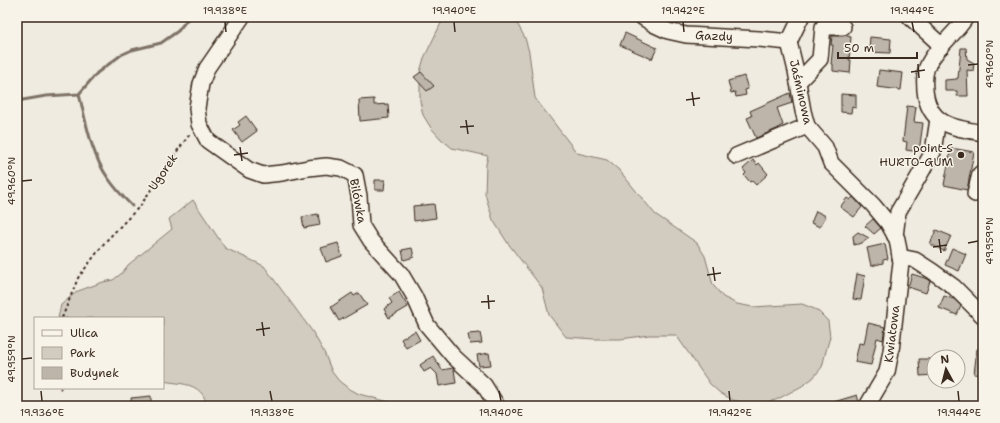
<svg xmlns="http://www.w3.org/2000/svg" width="1000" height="423" viewBox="0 0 1000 423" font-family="'Shantell Sans',sans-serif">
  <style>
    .green { fill: #d1cbc0; stroke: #867a6f }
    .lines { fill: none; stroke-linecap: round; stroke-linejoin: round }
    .stream { stroke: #7e7266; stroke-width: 3 }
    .building { fill: #bdb5aa; stroke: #3b2a1e }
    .minor-casing { stroke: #3b2a1e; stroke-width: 18 }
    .path { stroke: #3b2a1e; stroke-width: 2; stroke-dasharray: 3 3; stroke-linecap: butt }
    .minor { stroke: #f7f3e8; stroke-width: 15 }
    .ticks { fill: none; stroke: #3b2a1e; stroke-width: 1.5 }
    .poi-dot { fill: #3b2a1e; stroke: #f7f3e8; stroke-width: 1.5 }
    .labels { text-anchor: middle; stroke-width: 3; stroke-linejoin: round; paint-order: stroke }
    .street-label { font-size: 12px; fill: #3b2a1e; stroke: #f7f3e8 }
    .poi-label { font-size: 12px; fill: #3b2a1e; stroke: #f7f3e8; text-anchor: end }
    .neatline { fill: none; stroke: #3b2a1e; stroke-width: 1.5 }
    .ticks-label { font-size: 10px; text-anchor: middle; fill: #3b2a1e }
  </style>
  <rect width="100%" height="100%" fill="#efebe0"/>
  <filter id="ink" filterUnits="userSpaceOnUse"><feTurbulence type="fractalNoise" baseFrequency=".025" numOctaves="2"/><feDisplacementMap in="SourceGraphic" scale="8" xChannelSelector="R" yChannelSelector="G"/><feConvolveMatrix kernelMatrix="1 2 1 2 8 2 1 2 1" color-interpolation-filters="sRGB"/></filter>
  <g filter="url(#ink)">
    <g class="green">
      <path d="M444,17H511L518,25L525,38L529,52L535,98L577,153L607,160L619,170L655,214L697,243L705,256L713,285L723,297L737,304L753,307L802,304L817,310L828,321L830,337L826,351L822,367L813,378L802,386L776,400L762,403H747L733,400L720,393L710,384L676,335H649L621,339H594L566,337L549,315L542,288L507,242L493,220L485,194L486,164L488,156L452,148L441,139L431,128L423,115L420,101V72L424,58Z"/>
      <path d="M193,200L225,248L264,266L312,331L324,352L332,372L339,381L348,388L359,394L404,406H207C206,403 205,399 204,397C196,382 177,384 163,381V318H58L61,305L69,298L78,291L103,282L113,280L122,273L128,265L172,229L169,219Z"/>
    </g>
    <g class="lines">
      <g class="stream">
        <path d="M79,94C86,122 91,154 108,178C115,188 123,197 132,206"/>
        <path d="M17,101L46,96L79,94L97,73L121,55L132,50L161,43L178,31L189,17"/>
      </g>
    </g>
    <g class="building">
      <path d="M625,33L657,48L652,59L620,45Z"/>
      <path d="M847,35V36L851,37L849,60H851L850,73L833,71V64H831L833,45H831L832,36H843Z"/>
      <path d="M870,37L891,39L890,53L869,52Z"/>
      <path d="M961,48H966L967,59L974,63L973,71L967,70L968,96H957V91H945V80L957,79V78H958Z"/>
      <path d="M879,70L903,73L901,90L877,87Z"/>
      <path d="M421,72L434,86L427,91L414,77Z"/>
      <path d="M744,76L748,89L745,90L746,95L736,97L735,92L731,93L728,81Z"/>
      <path d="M790,93L792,103L777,108L783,125L779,127V128L756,138L747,118L752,116L750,111Z"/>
      <path d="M841,94L856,95V108L852,107L851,113L841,112Z"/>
      <path d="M374,99V105L388,104L389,118L360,121L359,100Z"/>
      <path d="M907,106L916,107L914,122L923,123L919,152L906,150L907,142L903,141Z"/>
      <path d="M246,116L257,131L242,142L233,130L240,125L238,122Z"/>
      <path d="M951,148L974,152L967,190L944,185Z"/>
      <path d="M753,160L757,165L759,163L768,174L756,185L752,181L750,182L744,175L746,173L743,169Z"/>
      <path d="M375,180H385L384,190H375Z"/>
      <path d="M853,197L862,207L854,217L840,207L847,198L850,200Z"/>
      <path d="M434,204L436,218L414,221L413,206Z"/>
      <path d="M816,211L826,216L820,227L811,223Z"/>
      <path d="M318,214L320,225L304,228L302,217Z"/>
      <path d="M873,219L881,228L874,234L865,226Z"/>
      <path d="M936,230L951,236L944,251L930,244Z"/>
      <path d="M858,232L869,238L862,243L854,245L853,236Z"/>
      <path d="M338,243L342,256L326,262L321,248Z"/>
      <path d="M885,244L888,259L883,260V263L871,266L867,248Z"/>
      <path d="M412,248L414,257L404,260L402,250Z"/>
      <path d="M952,248L966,254L959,271L945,265Z"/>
      <path d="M857,274L865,276L861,300L853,299Z"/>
      <path d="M912,274L928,279L930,281L926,293L908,287Z"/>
      <path d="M399,292L408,307L389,318L384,309L392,303L389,298Z"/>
      <path d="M352,293L354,296L359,293L367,305L339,321L331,307Z"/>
      <path d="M944,296L954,299L961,306L957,315L939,308Z"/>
      <path d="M868,323L885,327L883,340L877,338L871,365L855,362L859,343L864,344Z"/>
      <path d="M415,331L420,340L406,348L401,339Z"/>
      <path d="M480,333L482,343L470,344L468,334Z"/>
      <path d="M977,349H983V375L974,374Z"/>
      <path d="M489,353L491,365L479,366L477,355Z"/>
      <path d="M433,356L442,370L453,368L454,369L456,383L439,386L437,374L431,368L424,372L420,365Z"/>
      <path d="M919,359H934V375L920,376Z"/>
      <path d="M857,395L859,402L858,406H827V404Z"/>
      <path d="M151,396V406H132L131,398Z"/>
    </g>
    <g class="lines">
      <g class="minor-casing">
        <g id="minor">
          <path d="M242,17L207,68L201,84L197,108L199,124L208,141L249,170L263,175L282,173L308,168L326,166L341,168L355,175L359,196L361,225L371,241L401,274L414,296L427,325L453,356L484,385L497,406"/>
          <path d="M642,17L653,24L668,31L686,35L759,39L789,42"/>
          <path d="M801,17L789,42L796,71L803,111L807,126L825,147L831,163L873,205L888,223L897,239L901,262L891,351L887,372L867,406"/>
          <path d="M910,17L942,46"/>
          <path d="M966,17C956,34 938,45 929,63C924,71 924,80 925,90C928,125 954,128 983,133"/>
          <path d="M798,82L820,59L823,27H843"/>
          <path d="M736,156L807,126"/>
          <path d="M975,194L980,174L983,172"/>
          <path d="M895,236L898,212L933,152L938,119"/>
          <path d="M900,257L915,260L932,271L954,287L983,316"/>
        </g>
      </g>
      <g class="path">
        <path d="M62,318L78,278L105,242L141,205L169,162L190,134"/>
        <path d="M60,388L61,389"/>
      </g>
      <use href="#minor" class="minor"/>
    </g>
  </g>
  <path class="ticks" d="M225,22L226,32M454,22L455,32M683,22L684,32M912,22L914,32M918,64L919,78M968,65L978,64M911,72L925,70M692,92L694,106M686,100L700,98M466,120L468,134M460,127L474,126M240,147L242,161M234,155L248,153M22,181L32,180M939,239L941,253M968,243L978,241M933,247L947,245M713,267L715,281M707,275L721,273M488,295L489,309M481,302L495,301M262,322L264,336M256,330L270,328M22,359L32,358M41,391L42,401M270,391L272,401M499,391L501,401M729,391L730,401M958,391L959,401"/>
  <circle class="poi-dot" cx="961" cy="155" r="4"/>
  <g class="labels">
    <g class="street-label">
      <text transform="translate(714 36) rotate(3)" y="4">Gazdy</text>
      <text transform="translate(801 92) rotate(77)" y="4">Jaśminowa</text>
      <text transform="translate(163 172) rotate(-56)" y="4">Ugorek</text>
      <text transform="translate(358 201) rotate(79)" y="4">Bilówka</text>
      <text transform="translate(892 334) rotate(-83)" y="4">Kwiatowa</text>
    </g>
    <g class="poi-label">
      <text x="953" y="152">point-S<tspan x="953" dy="14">HURTO-GUM</tspan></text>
    </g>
  </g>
  <rect width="1000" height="423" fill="none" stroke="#f7f3e8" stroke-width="44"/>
  <rect x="34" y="317" width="130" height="72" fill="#f7f3e8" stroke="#aca397"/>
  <rect x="42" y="330" width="20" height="6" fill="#f7f3e8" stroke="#aca397"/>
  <text x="70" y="337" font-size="12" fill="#3b2a1e">Ulica</text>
  <rect x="42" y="347" width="20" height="12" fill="#d1cbc0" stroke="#aca397"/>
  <text x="70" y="357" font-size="12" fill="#3b2a1e">Park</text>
  <rect x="42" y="367" width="20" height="12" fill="#bdb5aa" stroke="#aca397"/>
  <text x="70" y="377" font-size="12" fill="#3b2a1e">Budynek</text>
  <g transform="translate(946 369) rotate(353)"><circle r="19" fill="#f7f3e8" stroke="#aca397"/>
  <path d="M0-3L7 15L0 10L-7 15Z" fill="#3b2a1e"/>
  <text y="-6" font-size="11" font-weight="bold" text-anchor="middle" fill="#3b2a1e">N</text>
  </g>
  <path d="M838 52v6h79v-6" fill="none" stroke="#3b2a1e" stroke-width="2"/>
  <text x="844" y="52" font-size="12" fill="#3b2a1e" stroke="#f7f3e8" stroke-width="3" paint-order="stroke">50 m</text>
  <rect x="22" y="22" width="956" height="379" class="neatline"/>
  <g class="ticks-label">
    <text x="225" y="14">19.938°E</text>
    <text x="454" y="14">19.940°E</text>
    <text x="683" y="14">19.942°E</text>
    <text x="912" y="14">19.944°E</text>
    <text transform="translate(989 64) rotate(-90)" y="4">49.960°N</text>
    <text transform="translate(11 181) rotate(-90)" y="4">49.960°N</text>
    <text transform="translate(989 241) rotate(-90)" y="4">49.959°N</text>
    <text transform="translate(11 359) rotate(-90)" y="4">49.959°N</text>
    <text x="42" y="416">19.936°E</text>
    <text x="272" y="416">19.938°E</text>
    <text x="501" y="416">19.940°E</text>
    <text x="730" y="416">19.942°E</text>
    <text x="959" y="416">19.944°E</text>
  </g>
</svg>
